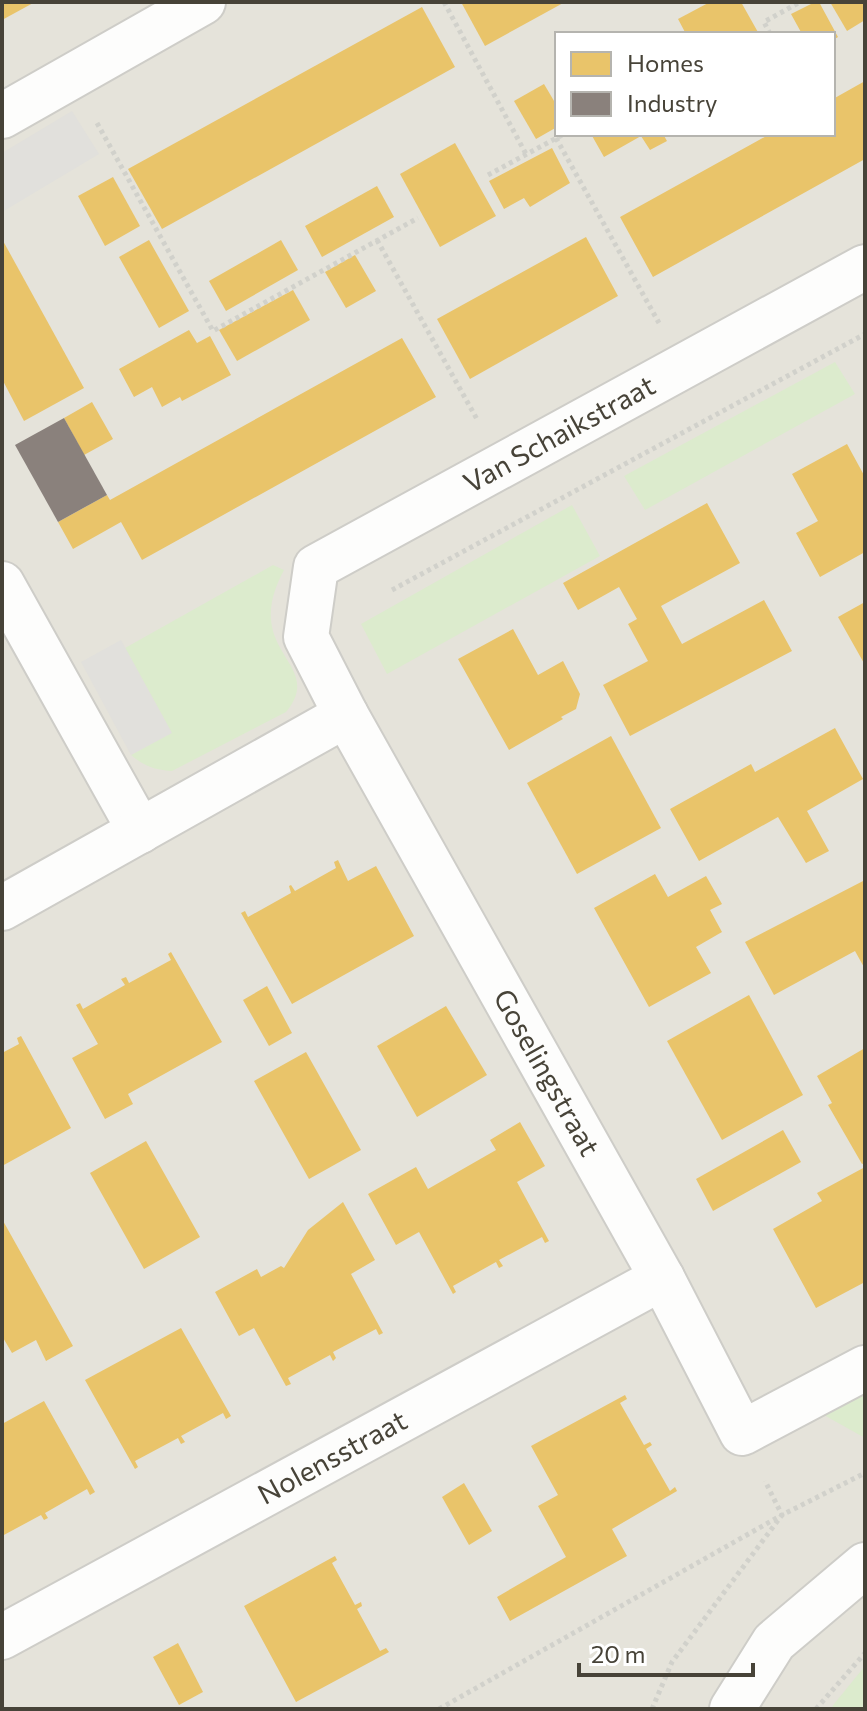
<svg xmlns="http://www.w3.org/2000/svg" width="867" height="1711" viewBox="0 0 867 1711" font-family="Commissioner,sans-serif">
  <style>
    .residential { fill: #e5e3da; fill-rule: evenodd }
    .green { fill: #dcebcd }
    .parking { fill: #e1e0dc }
    .homes { fill: #e9c46a }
    .industry { fill: #8a817c }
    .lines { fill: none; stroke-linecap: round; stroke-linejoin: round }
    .minor-casing { stroke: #cecdc8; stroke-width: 48 }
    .tertiary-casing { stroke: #cecdc8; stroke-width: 48 }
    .path { stroke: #d1d1cb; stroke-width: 5; stroke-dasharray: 4 4; stroke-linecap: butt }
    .minor { stroke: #fdfdfc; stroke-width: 44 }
    .tertiary { stroke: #fdfdfc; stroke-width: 44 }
    .labels { text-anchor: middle; stroke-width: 8; stroke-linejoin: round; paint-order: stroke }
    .street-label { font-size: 28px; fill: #474338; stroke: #fff }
  </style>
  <rect width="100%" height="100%" fill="#f1f1ec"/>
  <path class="residential" d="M2,2H865V1709H2ZM557,34H833V134H557Z"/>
  <g class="green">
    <path d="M835,362L855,394L645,510L624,476Z"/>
    <path d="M572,505L600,556L387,674L361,624Z"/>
    <path d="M273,565L284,570C274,589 267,609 273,631C282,663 314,678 286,712L172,771C155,770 144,766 131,755L171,732L125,648Z"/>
    <path d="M865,1383V1438L815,1410Z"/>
    <path d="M865,1666V1709H831L834,1704Z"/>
  </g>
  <g class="parking">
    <path d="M72,111L99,154L2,212V153Z"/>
    <path d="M121,640L172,733L131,755L81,662Z"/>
  </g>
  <g class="homes">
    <path d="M2,2H35L2,20Z"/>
    <path d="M461,2H565L485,46Z"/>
    <path d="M710,2H741L759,34H686L678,19Z"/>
    <path d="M815,2H819L838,37L833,40V34H802L791,14Z"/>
    <path d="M830,2H865V20L847,31Z"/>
    <path d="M422,7L455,67L162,229L128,169Z"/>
    <path d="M865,81V159L653,277L620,217L770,134H833V99Z"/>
    <path d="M544,84L557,106V127L536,139L514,101Z"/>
    <path d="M591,134H663L667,141L650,150L641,136L604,157Z"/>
    <path d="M455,143L496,216L440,247L400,174Z"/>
    <path d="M552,148L570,183L530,207L524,198L504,209L489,181Z"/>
    <path d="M113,177L140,226L105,246L78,196Z"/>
    <path d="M377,186L394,217L322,257L305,226Z"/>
    <path d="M586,237L618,296L470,379L437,319Z"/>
    <path d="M2,239L84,388L24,421L2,379Z"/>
    <path d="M149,240L189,311L159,328L119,257Z"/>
    <path d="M281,240L298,270L226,311L209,281Z"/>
    <path d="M355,255L376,291L346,308L325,272Z"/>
    <path d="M293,290L310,320L237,361L219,330Z"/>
    <path d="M189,330L197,343L210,336L231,375L182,401L180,397L162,407L152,387L134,397L119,369Z"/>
    <path d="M402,338L436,397L142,560L121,522L73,549L58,522L107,495L110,500Z"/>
    <path d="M92,402L113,439L84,455L64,418Z"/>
    <path d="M847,444L865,477V552L820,577L796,533L818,521L792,474Z"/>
    <path d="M707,503L740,563L661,606L682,644L764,600L792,651L630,736L603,685L648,661L628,624L637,619L619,587L578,610L563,583Z"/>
    <path d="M865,602V665L838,617Z"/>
    <path d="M513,629L538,675L563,661L580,694L576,709L561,717L563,719L509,750L458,659Z"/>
    <path d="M835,728L863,779L807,811L829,851L806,863L778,817L699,861L670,809L751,764L755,772Z"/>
    <path d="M611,736L661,828L577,874L527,783Z"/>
    <path d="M338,860L348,881L376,866L414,936L292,1004L241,913L245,911L248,917L291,893L289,886L291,885L295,891L336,868L334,862Z"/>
    <path d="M655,874L668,897L706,876L722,904L710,910L722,932L696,947L711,973L649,1007L594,908Z"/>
    <path d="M865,880V969L855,951L774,995L745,942Z"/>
    <path d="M171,952L222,1042L128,1094L133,1104L105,1119L72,1058L98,1044L76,1005L80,1003L83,1009L125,985L121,979L126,977L129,983L171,960L168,954Z"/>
    <path d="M267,986L292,1033L269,1046L243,1000Z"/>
    <path d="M749,995L803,1095L722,1140L667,1041Z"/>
    <path d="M446,1006L487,1075L417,1117L377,1046Z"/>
    <path d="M21,1036L71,1128L2,1166V1053L19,1044L17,1038Z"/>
    <path d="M865,1048V1163L862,1164L828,1105L832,1103L817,1076Z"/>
    <path d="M306,1052L361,1150L309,1179L254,1081Z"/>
    <path d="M520,1122L545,1166L517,1182L549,1241L545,1243L542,1237L499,1260L503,1266L499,1268L496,1262L453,1286L456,1292L453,1294L419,1232L396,1245L368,1194L416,1167L428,1189L496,1150L490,1140Z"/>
    <path d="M783,1130L801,1162L713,1211L696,1179Z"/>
    <path d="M146,1141L200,1237L144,1269L90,1173Z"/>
    <path d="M865,1167V1282L816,1308L773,1229L822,1201L817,1193Z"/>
    <path d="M343,1202L375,1260L351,1274L383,1333L379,1335L376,1329L333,1352L336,1358L333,1361L330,1355L288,1378L291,1384L286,1386L254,1328L239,1336L215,1292L257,1269L261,1277L281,1266L284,1268L308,1230Z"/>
    <path d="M2,1219L73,1346L46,1361L36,1340L12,1353L2,1336Z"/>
    <path d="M181,1328L231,1416L226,1419L223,1413L181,1436L185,1442L181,1444L178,1438L135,1461L138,1467L135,1469L85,1380Z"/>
    <path d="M625,1395L627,1399L620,1403L644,1445L650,1442L652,1445L646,1449L670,1491L675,1487L677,1491L612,1529L627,1556L510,1621L497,1597L566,1557L538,1506L558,1495L531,1446Z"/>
    <path d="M44,1401L95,1492L90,1495L87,1489L45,1513L48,1518L44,1520L41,1515L2,1536V1424Z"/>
    <path d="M464,1483L492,1531L469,1545L442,1497Z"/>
    <path d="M335,1556L337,1560L332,1563L355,1605L361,1602L362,1606L357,1609L380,1651L386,1648L389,1652L296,1702L244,1606Z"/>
    <path d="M178,1643L203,1692L179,1705L153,1657Z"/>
  </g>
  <path class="industry" d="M64,418L107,495L58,522L15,445Z"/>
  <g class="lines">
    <g class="minor-casing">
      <g id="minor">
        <path d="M2,116L203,2"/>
        <path d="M2,584L140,831"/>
        <path id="s1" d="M346,715L662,1278L742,1433L865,1368"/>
        <path id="s2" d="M2,908L346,715L306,637L316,567L865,267"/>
        <path id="s3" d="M2,1637L662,1278"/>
      </g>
    </g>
    <g class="tertiary-casing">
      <path id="tertiary" d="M732,1709L774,1642L865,1565"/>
    </g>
    <g class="path">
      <path d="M444,2L526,154"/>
      <path d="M770,34L764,22L800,2"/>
      <path d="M97,123L213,331L418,218"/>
      <path d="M556,138L659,323"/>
      <path d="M488,175L564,134"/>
      <path d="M377,240L478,421"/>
      <path d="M392,590L865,334"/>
      <path d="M439,1709L782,1515L765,1481"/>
      <path d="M652,1709L672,1662L782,1515L865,1473"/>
      <path d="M816,1709L865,1653"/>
    </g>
    <use href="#minor" class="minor"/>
    <use href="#tertiary" class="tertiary"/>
  </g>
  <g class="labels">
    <g class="street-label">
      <text dy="10" stroke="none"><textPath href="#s2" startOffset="830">Van Schaikstraat</textPath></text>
      <text dy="10" stroke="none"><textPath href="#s1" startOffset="410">Goselingstraat</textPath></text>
      <text dy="10" stroke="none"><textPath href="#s3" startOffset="376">Nolensstraat</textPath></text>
    </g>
  </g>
  <rect width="867" height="1711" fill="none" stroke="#474338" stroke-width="8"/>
  <rect x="555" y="32" width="280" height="104" fill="#ffffff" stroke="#b5b4af" stroke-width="2"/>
  <rect x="571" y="52" width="40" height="24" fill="#e9c46a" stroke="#b5b4af" stroke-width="2"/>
  <text x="627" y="72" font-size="24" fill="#474338">Homes</text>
  <rect x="571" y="92" width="40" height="24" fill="#8a817c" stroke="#b5b4af" stroke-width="2"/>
  <text x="627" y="112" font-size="24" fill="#474338">Industry</text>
  <path d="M579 1663v12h174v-12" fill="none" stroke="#474338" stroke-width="4"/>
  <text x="591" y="1663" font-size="24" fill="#474338" stroke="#ffffff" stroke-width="6" paint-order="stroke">20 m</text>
</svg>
